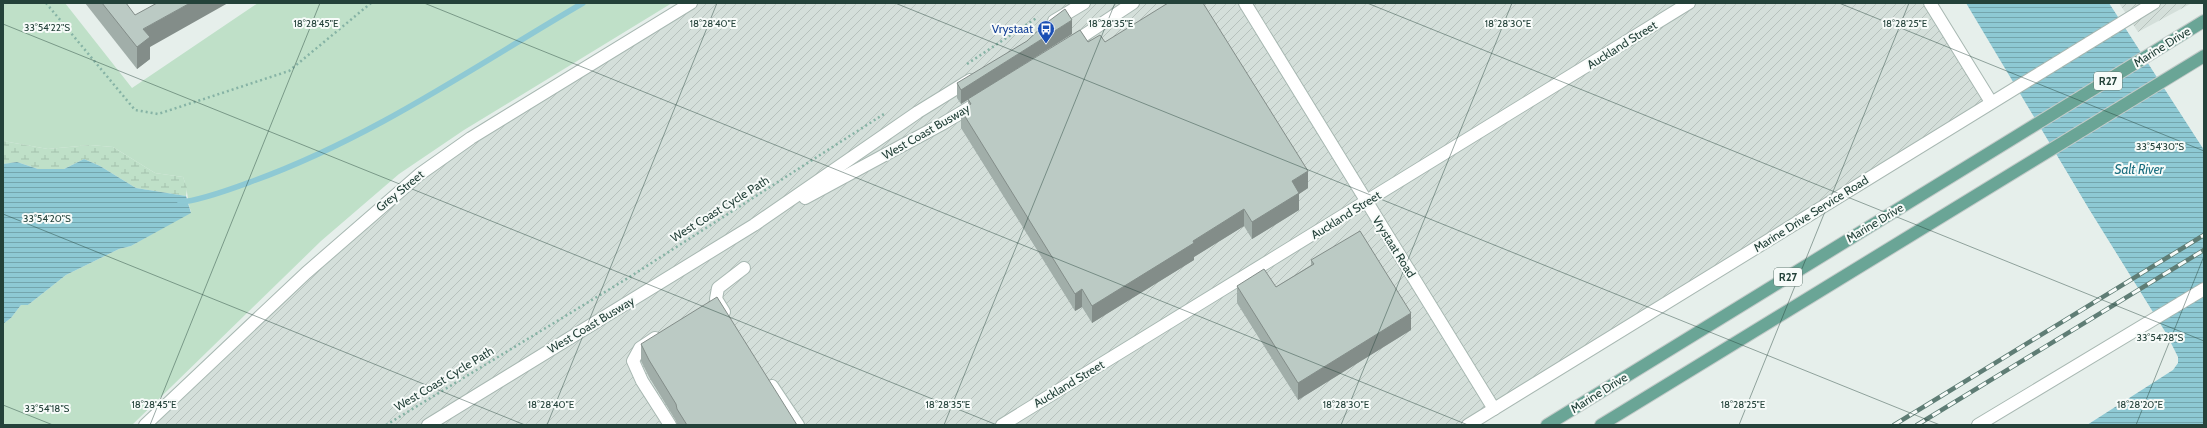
<svg xmlns="http://www.w3.org/2000/svg" width="2207" height="428" viewBox="0 0 2207 428" font-family="Cabin,sans-serif">
  <style>
    .industrial { fill: url(#industrial-furrows) }
    .green { fill: #bfe0c8 }
    .wetland { fill: url(#wetland-marsh) }
    .water { fill: url(#water-rules) }
    .lines { fill: none; stroke-linecap: round; stroke-linejoin: round }
    .stream { stroke: #8ec9d4; stroke-width: 5.5 }
    .minor-casing { stroke: #a8b8b2; stroke-width: 14 }
    .major-casing { stroke: #c2cac8; stroke-width: 14 }
    .path { stroke: #86b3a5; stroke-width: 2.5; stroke-dasharray: 2 3; stroke-linecap: butt }
    .minor { stroke: #fff; stroke-width: 12 }
    .major { stroke: #6aa596; stroke-width: 12 }
    .rail-casing { stroke: #5f7d75; stroke-width: 4.5 }
    .rail { stroke: #f7fbf9; stroke-width: 3; stroke-dasharray: 9; stroke-linecap: butt }
    .wall { fill: #a1aea9 }
    .shaded-wall { fill: #838d89 }
    .building { fill: #bbcac4; stroke: #838d89 }
    .ticks { fill: none; stroke: #24423a; stroke-width: 1; stroke-opacity: 0.45 }
    .labels { text-anchor: middle; stroke-width: 4; stroke-linejoin: round; paint-order: stroke }
    .shield { fill: #f7fbf9; stroke: #637a73; stroke-width: 1 }
    .shield-label { font-size: 11px; font-weight: bold; fill: #24423a }
    .transit-label { font-size: 12px; fill: #164399; stroke: #f7fbf9; text-anchor: end }
    .street-label { font-size: 12px; fill: #24423a; stroke: #f7fbf9 }
    .water-label { font-size: 13px; font-style: italic; fill: #1c6f80; stroke: #f7fbf9 }
    .ticks-label { font-size: 10px; text-anchor: middle; fill: #24423a; stroke: #f7fbf9; stroke-width: 4; stroke-linejoin: round; paint-order: stroke }
  </style>
  <defs>
    <pattern id="industrial-furrows" width="10" height="10" patternUnits="userSpaceOnUse"><rect width="10" height="10" fill="#d4dfda"/><path d="M-1 1l2-2M0 10L10 0M9 11l2-2" fill="none" stroke="#b6c1bc"/></pattern>
    <pattern id="wetland-marsh" width="20" height="14" patternUnits="userSpaceOnUse"><rect width="20" height="14" fill="#bfe0c8"/><path d="M1 5h8M5 5V1M11 12h8M15 12V8" fill="none" stroke="#a4c1ad"/></pattern>
    <pattern id="water-rules" width="6" height="5" patternUnits="userSpaceOnUse"><rect width="6" height="5" fill="#8ec9d4"/><path d="M0 2.5h6" fill="none" stroke="#74a5ad"/></pattern>
  </defs>
  <rect width="100%" height="100%" fill="#e6efeb"/>
  <g class="industrial">
    <path d="M691,3H1930L1991,102L1468,425H145L420,174Z"/>
    <path d="M2119,3H2192L2138,32Z"/>
  </g>
  <path class="green" d="M3,3H65L132,88L258,3H672L464,130L399,174L321,241L132,425H3V324L11,318L21,305H28L66,275L119,249L131,246L191,212C187,200 188,189 183,177L155,173L113,147L90,145L48,149L3,141Z"/>
  <path class="wetland" d="M3,141L48,149L90,145L113,147L155,173L183,177L187,188L186,196L136,188L100,166L84,159L64,169H38L17,162L3,164Z"/>
  <g class="water">
    <path d="M1966,3H2109L2204,150V425H2087L2173,370L2178,363V357L2166,333L2089,209Z"/>
    <path d="M84,159L100,166L136,188L186,196L191,213L131,246L119,249L66,275L28,305H21L11,318L3,324V164L17,162L38,169H64Z"/>
  </g>
  <g class="lines">
    <path class="stream" d="M180,202C200,201 234,188 253,181C372,138 475,66 583,3"/>
    <g class="minor-casing">
      <g id="minor">
        <path d="M1245,3L1494,409"/>
        <path d="M1930,3L1991,102"/>
        <path d="M1054,21L1084,3"/>
        <path d="M1071,44L1133,3"/>
        <path d="M805,198L942,124L974,105"/>
        <path d="M724,312L716,299L718,288L744,268"/>
        <path d="M655,338L640,348L633,361L642,381L670,425"/>
        <path d="M772,386L798,425"/>
        <path d="M145,425L306,273L420,174L471,138L691,3"/>
        <path d="M428,425L754,225L918,112L970,80"/>
        <path d="M1002,425L1689,3"/>
        <path d="M1468,425L2154,3"/>
        <path d="M1978,425L2204,289"/>
      </g>
    </g>
    <g class="major-casing">
      <g id="major">
        <path d="M1547,425L2204,21"/>
        <path d="M1601,425L2204,56"/>
      </g>
    </g>
    <g class="path">
      <path d="M46,3L135,110L158,114L289,71L371,3"/>
      <path d="M967,64L1038,17"/>
      <path d="M386,425L628,278L884,114"/>
    </g>
    <use href="#minor" class="minor"/>
    <use href="#major" class="major"/>
    <g class="rail-casing">
      <g id="rail">
        <path d="M1894,425L2204,235"/>
        <path d="M1917,425L2204,250"/>
      </g>
    </g>
    <use href="#rail" class="rail"/>
  </g>
  <g class="wall">
    <path d="M85,3H126L150,47V59L137,69Z"/>
    <path d="M1072,34L961,104L957,98V83Z"/>
    <path d="M1088,42H1105L1308,188L1299,194V210L1252,239L1244,226L1194,257V260L1092,323L1082,307L1075,311L961,128V110L968,105V99Z"/>
    <path d="M1311,260L1411,330L1298,400L1237,303V286L1276,287L1311,265Z"/>
    <path d="M641,344L797,425H677L676,421L649,377L641,361Z"/>
  </g>
  <g class="shaded-wall">
    <path d="M190,3H228L150,47V59L137,69V47L143,29Z"/>
    <path d="M1072,20V34L961,104V90Z"/>
    <path d="M1308,171V188L1299,194V210L1252,239V222L1292,181Z"/>
    <path d="M1244,209V226L1194,257V260L1092,323V306L1193,241Z"/>
    <path d="M1082,289V307L1075,311V294Z"/>
    <path d="M1411,313V330L1298,400V383Z"/>
  </g>
  <g class="building">
    <path d="M102,3H126L135,15L157,3H190L143,29L150,37L137,47Z"/>
    <path d="M1168,3H1203L1308,171L1292,181L1299,193L1252,222L1244,209L1193,241L1194,243L1092,306L1082,289L1075,294L961,110L971,104L968,99L1080,30L1088,42L1100,35L1105,42Z"/>
    <path d="M1065,9L1072,20L961,90L957,83L1027,41L1045,24Z"/>
    <path d="M1360,231L1411,313L1298,383L1237,286L1264,269L1276,287L1314,264L1311,260Z"/>
    <path d="M717,297L797,425H687L677,409L676,404L649,360L641,344Z"/>
  </g>
  <path class="ticks" d="M424,3L1468,425M895,3L1940,425M1367,3L2204,341M1839,3L2204,151M3,24L997,425M3,214L525,425M3,405L53,425M150,425L320,3M547,425L717,3M944,425L1115,3M1341,425L1512,3M1739,425L1909,3M2136,425L2204,256"/>
  <defs>
    <g id="bus-pin" transform="scale(0.9)"><path d="M0 17L-7.5 6A9.5 9.5 0 1 1 7.5 6Z" fill="#1a4fb4" stroke="#f7fbf9"/><path d="M-5-6H5V4H4V6H2V4H-2V6H-4V4H-5ZM-3.5-4V0h7V-4ZM-3.5 1.2v1.5H-2V1.2ZM2 1.2v1.5H3.5V1.2Z" fill="#fff"/></g>
  </defs>
  <g fill-rule="evenodd">
    <use href="#bus-pin" x="1046" y="29"/>
  </g>
  <g class="labels">
    <g class="shield">
      <rect x="2094" y="72" width="28" height="18" rx="3"/>
      <rect x="1774" y="268" width="28" height="18" rx="3"/>
    </g>
    <g class="shield-label">
      <text x="2108" y="85">R27</text>
      <text x="1788" y="281">R27</text>
    </g>
    <g class="transit-label">
      <text x="1033" y="33">Vrystaat</text>
    </g>
    <g class="street-label">
      <text transform="translate(1622 45) rotate(-32)" y="4">Auckland Street</text>
      <text transform="translate(2162 47) rotate(-32)" y="4">Marine Drive</text>
      <text transform="translate(926 132) rotate(-30)" y="4">West Coast Busway</text>
      <text transform="translate(400 191) rotate(-39)" y="4">Grey Street</text>
      <text transform="translate(720 209) rotate(-32)" y="4">West Coast Cycle Path</text>
      <text transform="translate(1811 214) rotate(-32)" y="4">Marine Drive Service Road</text>
      <text transform="translate(1346 215) rotate(-32)" y="4">Auckland Street</text>
      <text transform="translate(1875 223) rotate(-31)" y="4">Marine Drive</text>
      <text transform="translate(1394 247) rotate(58)" y="4">Vrystaat Road</text>
      <text transform="translate(591 325) rotate(-31)" y="4">West Coast Busway</text>
      <text transform="translate(444 379) rotate(-31)" y="4">West Coast Cycle Path</text>
      <text transform="translate(1069 384) rotate(-31)" y="4">Auckland Street</text>
      <text transform="translate(1599 393) rotate(-32)" y="4">Marine Drive</text>
    </g>
    <g class="water-label">
      <text x="2139" y="174">Salt River</text>
    </g>
  </g>
  <g class="ticks-label">
    <text x="316" y="27">18°28'45"E</text>
    <text x="713" y="27">18°28'40"E</text>
    <text x="1111" y="27">18°28'35"E</text>
    <text x="1508" y="27">18°28'30"E</text>
    <text x="1905" y="27">18°28'25"E</text>
    <text x="47" y="31">33°54'22"S</text>
    <text x="2160" y="150">33°54'30"S</text>
    <text x="47" y="222">33°54'20"S</text>
    <text x="2160" y="341">33°54'28"S</text>
    <text x="154" y="408">18°28'45"E</text>
    <text x="551" y="408">18°28'40"E</text>
    <text x="948" y="408">18°28'35"E</text>
    <text x="1346" y="408">18°28'30"E</text>
    <text x="1743" y="408">18°28'25"E</text>
    <text x="2140" y="408">18°28'20"E</text>
    <text x="47" y="412">33°54'18"S</text>
  </g>
  <rect width="2207" height="428" fill="none" stroke="#24423a" stroke-width="8"/>
</svg>
